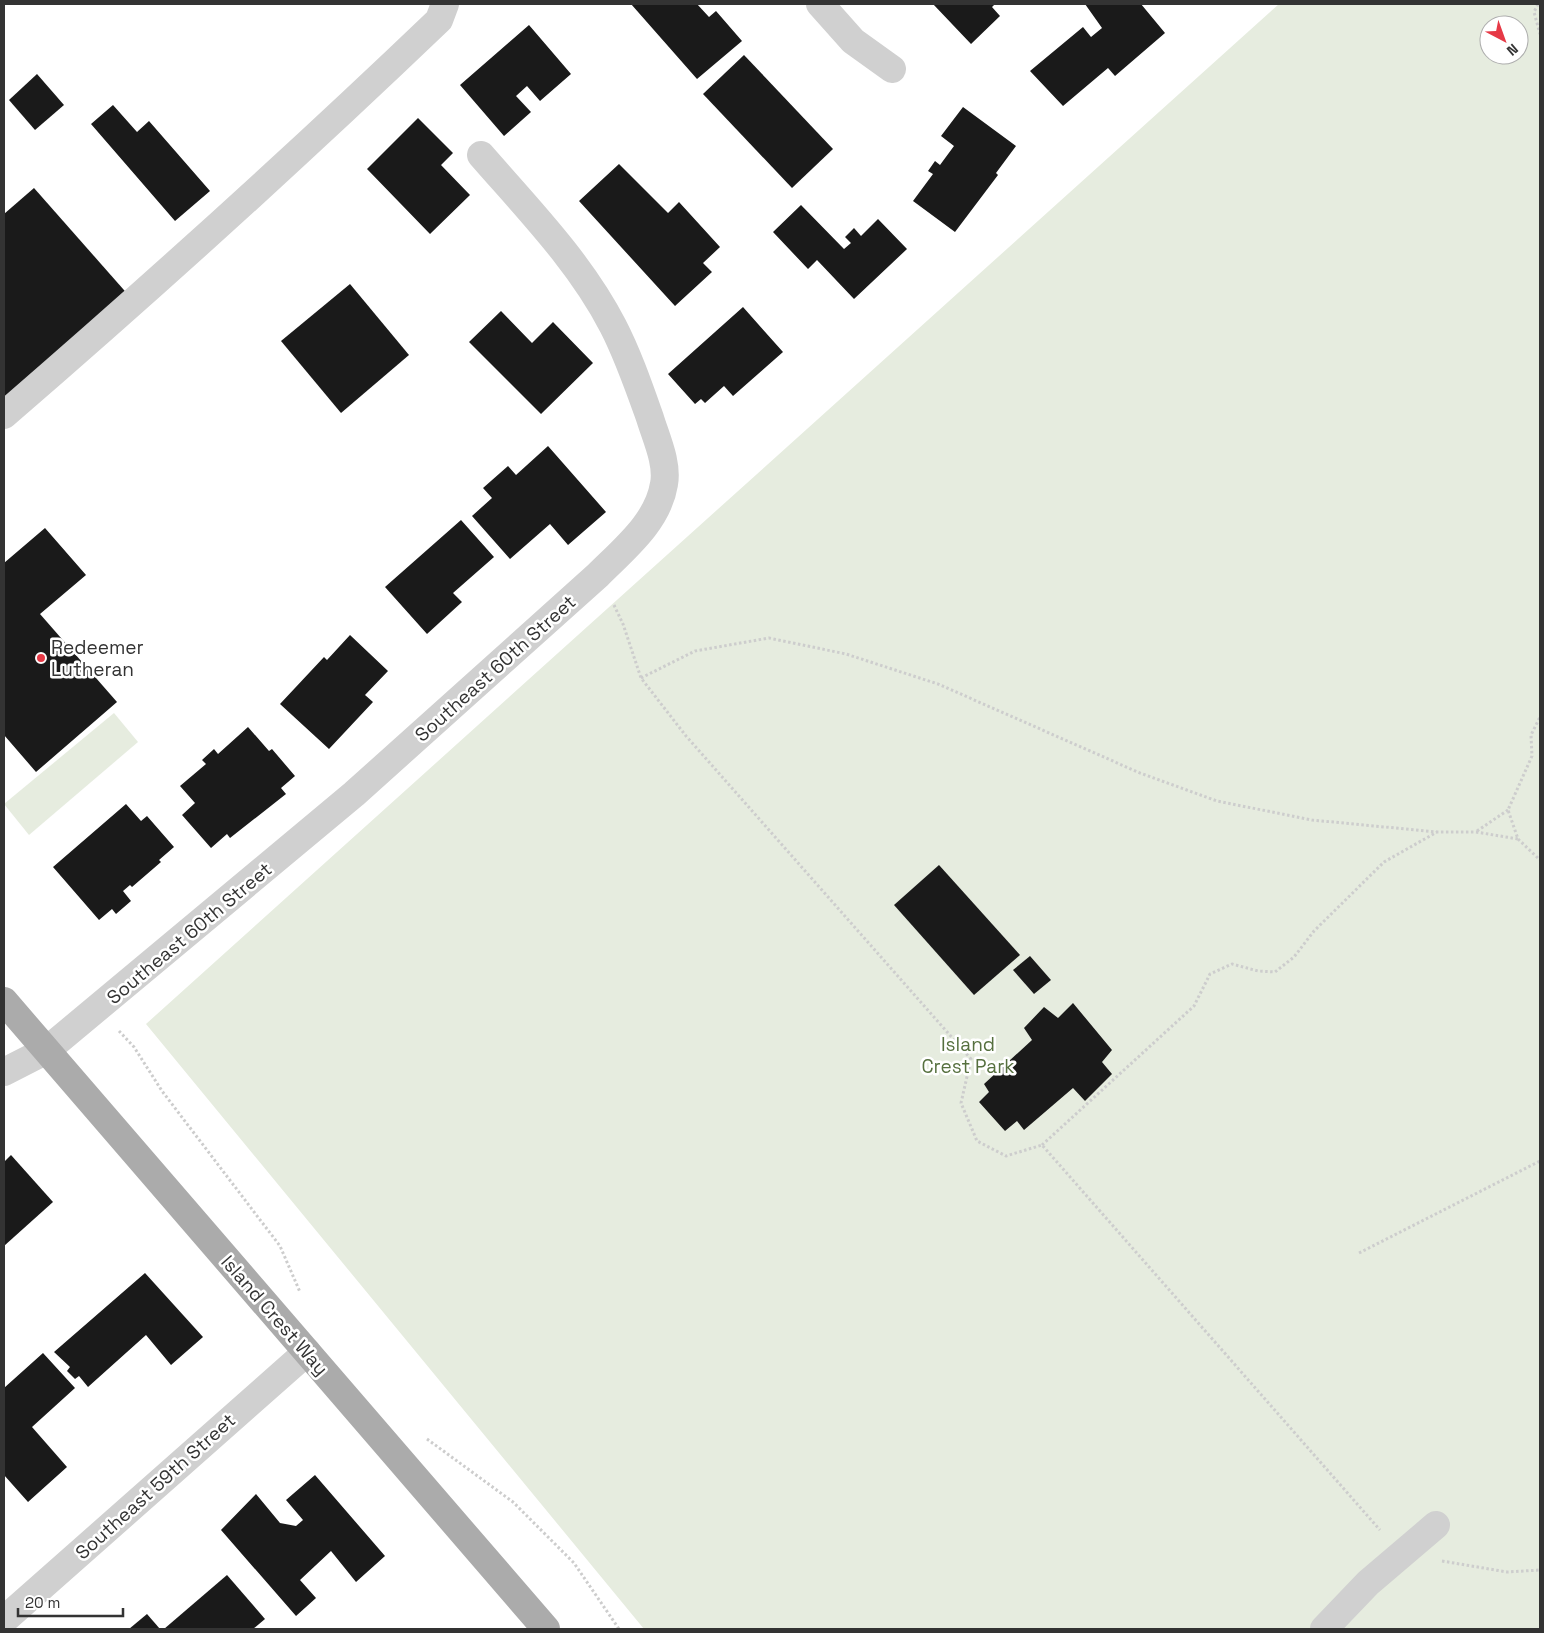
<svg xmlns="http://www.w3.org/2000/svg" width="1544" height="1633" viewBox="0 0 1544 1633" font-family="'Space Grotesk',sans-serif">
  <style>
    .green { fill: #e6ecdf; fill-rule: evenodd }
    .building { fill: #1a1a1a }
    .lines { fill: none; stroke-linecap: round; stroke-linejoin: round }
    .path { stroke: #cdcdcd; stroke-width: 3; stroke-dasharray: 2.5 2.5; stroke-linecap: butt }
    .minor { stroke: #d0d0d0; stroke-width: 28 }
    .major { stroke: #ababab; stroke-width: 28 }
    .poi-dot { fill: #e63946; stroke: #fff; stroke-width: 2 }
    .labels { text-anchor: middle; stroke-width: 5; stroke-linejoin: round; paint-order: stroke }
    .poi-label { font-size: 19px; fill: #333; stroke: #fff; text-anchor: start }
    .street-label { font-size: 19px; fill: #333; stroke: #fff }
    .park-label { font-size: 19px; fill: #56703f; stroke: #fff }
  </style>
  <rect width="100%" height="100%" fill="#fff"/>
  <g class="green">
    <path d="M1279,4H1540V1629H644L146,1024ZM1489,25H1519V55H1489Z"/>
    <path d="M114,713L138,742L29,835L4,804Z"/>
  </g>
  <g class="building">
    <path d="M631,4H697L709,17L716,11L742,41L697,79Z"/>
    <path d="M933,4H995L992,7L1000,16L971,44Z"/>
    <path d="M1085,4H1141L1165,33L1115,76L1108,68L1063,106L1030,71L1083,27L1091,37L1102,28Z"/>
    <path d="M529,25L571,74L540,101L527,86L516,96L531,112L504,136L460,85Z"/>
    <path d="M744,55L833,149L792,188L703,94Z"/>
    <path d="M37,74L64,105L35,130L9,100Z"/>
    <path d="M113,105L137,132L149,121L210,191L175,221L91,124Z"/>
    <path d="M963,107L1016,146L996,173L998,175L955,232L913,201L933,174L928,171L935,161L940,165L954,146L941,136Z"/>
    <path d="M418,118L453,153L441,165L470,195L430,234L367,169Z"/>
    <path d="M619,164L668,213L679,202L720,247L703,263L712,272L675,306L579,201Z"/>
    <path d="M34,188L131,298L4,409V214Z"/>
    <path d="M801,205L844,249L851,243L845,237L854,228L861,236L878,219L907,249L854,299L817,260L808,269L773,232Z"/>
    <path d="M350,284L409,355L341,413L281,341Z"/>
    <path d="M743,307L783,352L733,396L724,386L705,403L701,399L695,404L668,374Z"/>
    <path d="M501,311L532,343L553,322L593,363L541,414L469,342Z"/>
    <path d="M548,446L606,512L568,545L550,524L510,559L472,516L492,498L483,488L508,466L516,475Z"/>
    <path d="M461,520L494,557L453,593L462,602L427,634L385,587Z"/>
    <path d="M45,528L86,575L40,614L117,702L36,772L4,735V563Z"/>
    <path d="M350,635L388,671L365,695L373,702L329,749L280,704L324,657L327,660Z"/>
    <path d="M248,727L269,751L272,749L295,776L281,788L286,794L230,838L227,834L211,848L182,815L195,803L180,786L206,764L202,760L214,749L218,754Z"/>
    <path d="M126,804L141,821L147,816L174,847L159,860L161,862L132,887L130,885L123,891L131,901L116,914L112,909L99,920L53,867Z"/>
    <path d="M939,865L1020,955L974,995L894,905Z"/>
    <path d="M1030,956L1051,980L1034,994L1013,970Z"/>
    <path d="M1073,1003L1112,1050L1102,1062L1112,1074L1085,1101L1073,1088L1024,1130L1017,1121L1005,1131L979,1102L989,1092L984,1084L1032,1040L1024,1028L1044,1007L1058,1018Z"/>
    <path d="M11,1155L53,1202L4,1246V1162Z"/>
    <path d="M145,1273L203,1337L171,1365L146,1335L88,1387L79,1376L75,1379L67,1371L70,1367L54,1352Z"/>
    <path d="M43,1353L75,1388L32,1427L67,1467L28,1502L4,1475V1388Z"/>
    <path d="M315,1475L385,1556L356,1582L331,1551L300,1580L316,1598L296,1616L221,1530L256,1494L280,1523L296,1526L303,1520L286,1500Z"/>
    <path d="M227,1575L265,1619L253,1629H164Z"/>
    <path d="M147,1614L160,1629H129Z"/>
  </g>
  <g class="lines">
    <g class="path">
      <path d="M1538,4L1534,12L1540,34"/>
      <path d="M614,605L623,624L641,678L686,736L971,1059L961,1103L977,1141L1006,1156L1042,1145L1380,1530"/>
      <path d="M641,678L695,651L769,638L846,654L938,684L1140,773L1217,801L1312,820L1437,832"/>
      <path d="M1477,831L1508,810"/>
      <path d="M1518,839L1540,860"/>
      <path d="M119,1031L134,1047L162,1091L280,1246L300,1292"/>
      <path d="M1042,1145L1194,1006L1210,974L1232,964L1258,971L1275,972L1294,957L1314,931L1384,862L1437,832H1476L1518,839L1508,810L1532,756L1531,735L1540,717"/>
      <path d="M1359,1253L1540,1161"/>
      <path d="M427,1439L513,1502L574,1563L619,1629"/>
      <path d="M1442,1561L1507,1572L1540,1570"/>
    </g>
    <g class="minor">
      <path d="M820,4L853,41L892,69"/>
      <path d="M4,415C152,287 298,155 439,20L445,4"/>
      <path d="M4,1072L47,1050L354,794L598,575C624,549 658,522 664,484C668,463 656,438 650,418C639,387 628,355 613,326C580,262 528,209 481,155"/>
      <path d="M4,1620L307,1352"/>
      <path d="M1324,1629L1368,1583L1436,1525"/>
    </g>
    <path class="major" d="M4,1001L546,1629"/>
  </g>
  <circle class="poi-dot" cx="41" cy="658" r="5"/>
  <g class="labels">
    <g class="poi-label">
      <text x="51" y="654">Redeemer<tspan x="51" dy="22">Lutheran</tspan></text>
    </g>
    <g class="street-label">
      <text transform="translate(495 668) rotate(-42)" y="7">Southeast 60th Street</text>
      <text transform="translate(189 933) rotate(-40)" y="7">Southeast 60th Street</text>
      <text transform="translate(275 1315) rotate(49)" y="7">Island Crest Way</text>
      <text transform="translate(155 1486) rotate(-42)" y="7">Southeast 59th Street</text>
    </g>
    <g class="park-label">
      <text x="968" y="1051">Island<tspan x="968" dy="22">Crest Park</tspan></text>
    </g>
  </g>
  <rect width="1544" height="1633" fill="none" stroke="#333333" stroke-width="10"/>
  <g transform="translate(1504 40) rotate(139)"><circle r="24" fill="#ffffff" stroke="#adadad"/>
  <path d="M0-4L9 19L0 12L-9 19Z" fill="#e63946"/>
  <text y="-8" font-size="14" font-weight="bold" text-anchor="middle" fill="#333333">N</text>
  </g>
  <path d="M18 1608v8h105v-8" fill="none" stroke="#333333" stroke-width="2.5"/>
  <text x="25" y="1608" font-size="15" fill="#333333" stroke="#ffffff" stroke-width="4" paint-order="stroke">20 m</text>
</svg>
